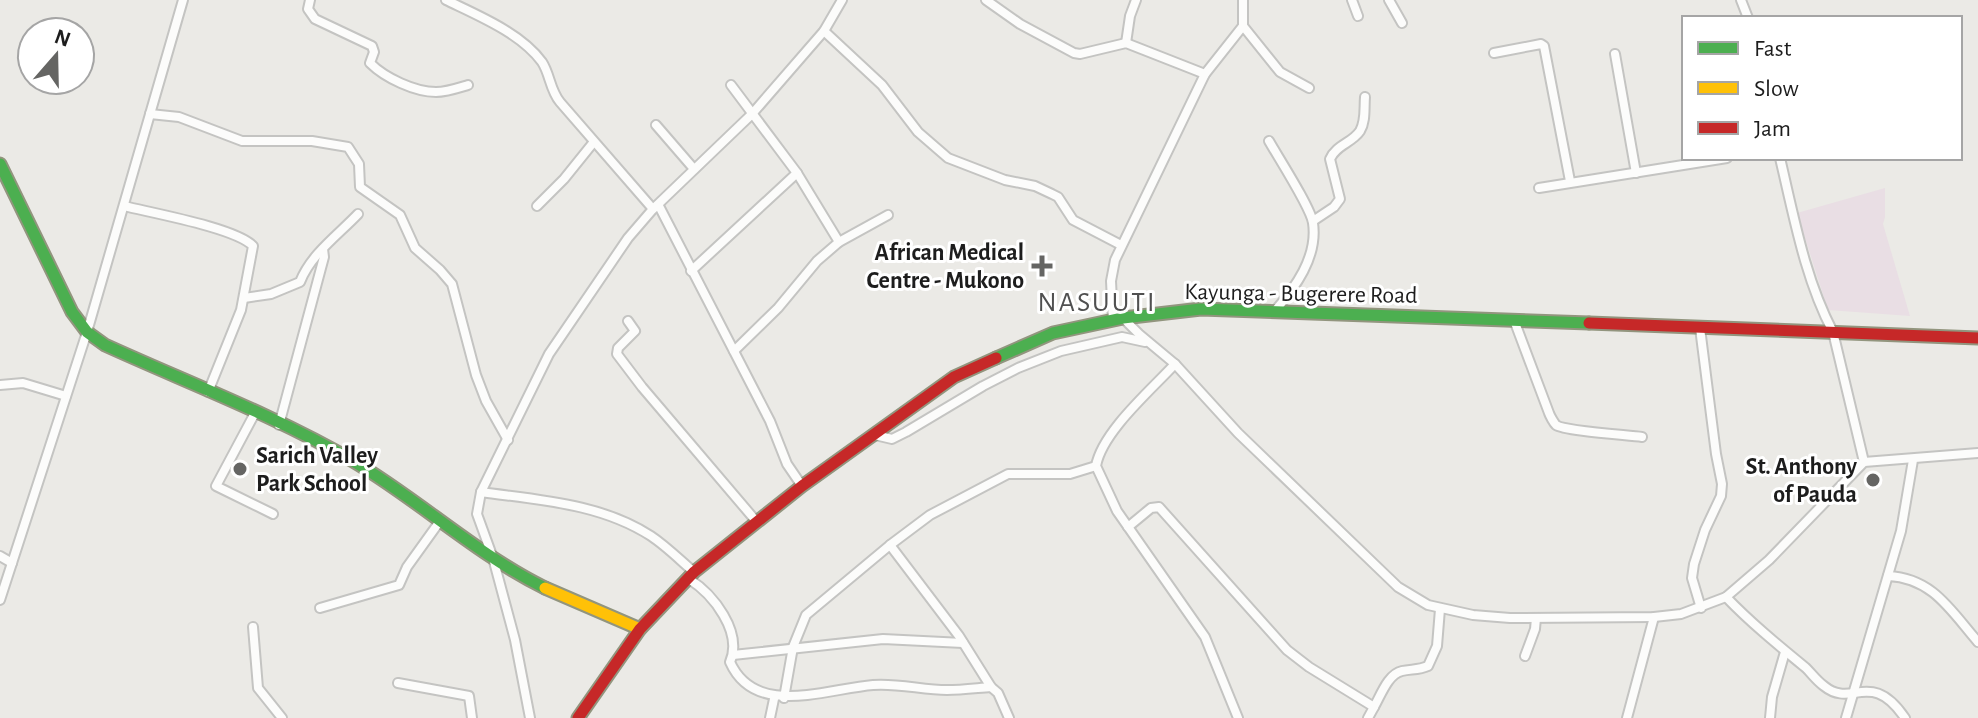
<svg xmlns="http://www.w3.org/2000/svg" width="1978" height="718" viewBox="0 0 1978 718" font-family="'Alegreya Sans',sans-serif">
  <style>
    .industrial { fill: #e9dee4 }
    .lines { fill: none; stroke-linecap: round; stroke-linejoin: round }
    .street-casing { stroke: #c4c4c2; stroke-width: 12 }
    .fast-casing { stroke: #92957e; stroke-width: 15 }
    .slow-casing { stroke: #92957e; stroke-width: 15 }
    .jam-casing { stroke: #92957e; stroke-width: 15 }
    .street { stroke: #fcfcfb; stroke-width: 8 }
    .fast { stroke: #4caf50; stroke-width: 11 }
    .slow { stroke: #ffc107; stroke-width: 11 }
    .jam { stroke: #c62828; stroke-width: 11 }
    .poi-dot { fill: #656563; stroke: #fff; stroke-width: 3 }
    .labels { text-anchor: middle; stroke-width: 6; stroke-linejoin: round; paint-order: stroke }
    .poi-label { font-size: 24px; font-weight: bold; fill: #1d1d1d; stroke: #fff; text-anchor: end }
    .street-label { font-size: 24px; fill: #1d1d1d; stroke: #fff }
    .quarter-label { font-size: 28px; letter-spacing: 2px; fill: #505050; stroke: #fff }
  </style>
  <rect width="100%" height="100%" fill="#ebeae6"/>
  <path class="industrial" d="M1885,188V217L1883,224L1910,316L1828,310L1797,213Z"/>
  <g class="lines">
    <g class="street-casing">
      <g id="street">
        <path d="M310,0L308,9L315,19L372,46L374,52L370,63C385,78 415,92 436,92C446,92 458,88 468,85"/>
        <path d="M446,0C477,15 521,33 542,62C550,74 550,90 560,102L653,209"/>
        <path d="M986,0L1020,24L1074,53L1080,54L1126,43L1205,74"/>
        <path d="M1352,0L1358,16"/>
        <path d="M1389,0L1402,23"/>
        <path d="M1741,0L1748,18"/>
        <path d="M1243,26L1280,72L1309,88"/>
        <path d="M824,31L882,85L918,132L948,158L1005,180L1035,186L1052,194L1058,197L1073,220L1121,245"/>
        <path d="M1126,43L1130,16L1136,0"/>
        <path d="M1494,53L1541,44L1544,46L1570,181"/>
        <path d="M1615,54L1636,173"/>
        <path d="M731,85L797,173L839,242L817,261L778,308L734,351"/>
        <path d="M150,114L179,117L242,141H312L348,147L359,164L360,187L400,215L415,248L440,270L452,284L476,375L486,401L508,440"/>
        <path d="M656,125L694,169"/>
        <path d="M1269,141C1278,157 1311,208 1313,223C1318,257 1295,288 1274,312"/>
        <path d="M1780,158C1794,217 1805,279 1833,332L1864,462"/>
        <path d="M1539,188L1727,158"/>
        <path d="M124,206C152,213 236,228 253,246L241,310L208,392"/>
        <path d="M537,206L564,179L593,143"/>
        <path d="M659,206L770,421L787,464L802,486"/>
        <path d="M1313,221L1334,207L1340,199L1330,159C1336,145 1352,143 1360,131C1366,121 1364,108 1365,97"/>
        <path d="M839,242L888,215"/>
        <path d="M691,271L797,173"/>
        <path d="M244,298L271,294L300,282C311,254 338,235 358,214"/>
        <path d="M1123,318L1139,334L1175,364L1238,433L1398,587L1428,605L1473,615L1510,618L1654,617L1681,614L1726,597L1769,560L1864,462L1978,453"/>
        <path d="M1514,320L1549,413C1550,416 1554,423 1556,425C1564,431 1627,435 1642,437"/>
        <path d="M628,321L635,331L618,348L617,354L642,387L756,521"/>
        <path d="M1113,321L1111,281L1115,260L1205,74L1243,26V0"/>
        <path d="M1700,328L1716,454L1722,484L1721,496L1705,530L1694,564L1692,578L1701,608"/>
        <path d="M1175,364C1151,390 1102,432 1096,466L1117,511L1205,637L1238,718"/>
        <path d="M0,385L23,383L66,396"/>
        <path d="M255,413L216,486L273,514"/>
        <path d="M279,425L324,257L323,249"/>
        <path d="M875,435L892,439L906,432L983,386L1018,368L1061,351L1122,337L1145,342"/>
        <path d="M481,492C538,500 600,503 651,536C666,546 680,560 694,572"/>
        <path d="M1128,527L1151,508L1159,507L1287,650L1309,667L1374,707L1368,718"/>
        <path d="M890,545L959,636L991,687L998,693L1009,718"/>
        <path d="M0,556L12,563"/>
        <path d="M1888,576C1933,578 1951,611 1978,642"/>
        <path d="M689,579C713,594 743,632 730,662C755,718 825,689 873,685C898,683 923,690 947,690C962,690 977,688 991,687"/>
        <path d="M1726,597C1751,623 1778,645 1806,668C1812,674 1817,681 1824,686C1852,709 1871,668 1905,718"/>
        <path d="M0,600L87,332L183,0"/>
        <path d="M320,608L399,585L407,567L440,521"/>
        <path d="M253,627L258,688L282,718"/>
        <path d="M733,655L883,639L963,643"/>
        <path d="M1525,656L1535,629L1536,618"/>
        <path d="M398,683L469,696L472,718"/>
        <path d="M784,698L793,647L806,615L890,545L930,515L1008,474H1070L1096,466"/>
        <path d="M1374,707C1381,695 1388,674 1402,671C1412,669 1419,670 1428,666L1437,646L1440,609"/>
        <path d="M530,718L515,640L493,558L477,514L481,492L549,354L628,238L653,209L752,114L824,31L842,0"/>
        <path d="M770,718L774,699"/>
        <path d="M1627,718L1654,617"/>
        <path d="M1770,718L1772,697L1785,652"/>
        <path d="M1846,718L1901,531L1913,460"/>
      </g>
    </g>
    <g class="fast-casing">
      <g id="fast">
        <path d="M0,164L72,312L87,332L105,345C186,382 276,416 353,461C419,500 476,554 545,588"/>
        <path d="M996,358L1053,333L1123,318L1201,309L1589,323"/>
      </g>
    </g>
    <g class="slow-casing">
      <path id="slow" d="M545,588L640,629"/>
    </g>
    <g class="jam-casing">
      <g id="jam">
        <path d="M1589,323L1978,338"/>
        <path d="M578,718L640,629L694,572L802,486L954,377L996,358"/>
      </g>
    </g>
    <use href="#street" class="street"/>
    <use href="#fast" class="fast"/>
    <use href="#slow" class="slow"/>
    <use href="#jam" class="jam"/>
  </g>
  <g class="poi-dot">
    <path d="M1038 254h8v8h8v8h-8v8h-8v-8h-8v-8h8z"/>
    <circle cx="240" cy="469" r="8"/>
    <circle cx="1873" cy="480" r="8"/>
  </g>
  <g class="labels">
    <g class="poi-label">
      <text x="1024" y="260">African Medical<tspan x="1024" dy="28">Centre - Mukono</tspan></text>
      <text x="256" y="463" text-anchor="start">Sarich Valley<tspan x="256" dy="28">Park School</tspan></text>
      <text x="1857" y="474">St. Anthony<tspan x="1857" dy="28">of Pauda</tspan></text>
    </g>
    <g class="street-label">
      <text transform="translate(1301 293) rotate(1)" y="8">Kayunga - Bugerere Road</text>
    </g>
    <g class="quarter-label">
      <text x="1097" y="311">NASUUTI</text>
    </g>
  </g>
  <rect x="1682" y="16" width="280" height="144" fill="#ffffff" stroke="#a5a5a5" stroke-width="2"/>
  <rect x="1698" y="42" width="40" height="12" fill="#4caf50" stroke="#a5a5a5" stroke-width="2"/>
  <text x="1754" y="56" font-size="24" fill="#1d1d1d">Fast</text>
  <rect x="1698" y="82" width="40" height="12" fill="#ffc107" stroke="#a5a5a5" stroke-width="2"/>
  <text x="1754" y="96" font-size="24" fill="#1d1d1d">Slow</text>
  <rect x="1698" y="122" width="40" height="12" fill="#c62828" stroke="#a5a5a5" stroke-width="2"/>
  <text x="1754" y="136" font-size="24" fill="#1d1d1d">Jam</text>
  <g transform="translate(56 56) rotate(20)"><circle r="38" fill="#ffffff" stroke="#a5a5a5" stroke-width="2"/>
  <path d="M0-6L14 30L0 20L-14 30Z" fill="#656563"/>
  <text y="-12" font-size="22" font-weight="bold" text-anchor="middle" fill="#1d1d1d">N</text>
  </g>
</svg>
